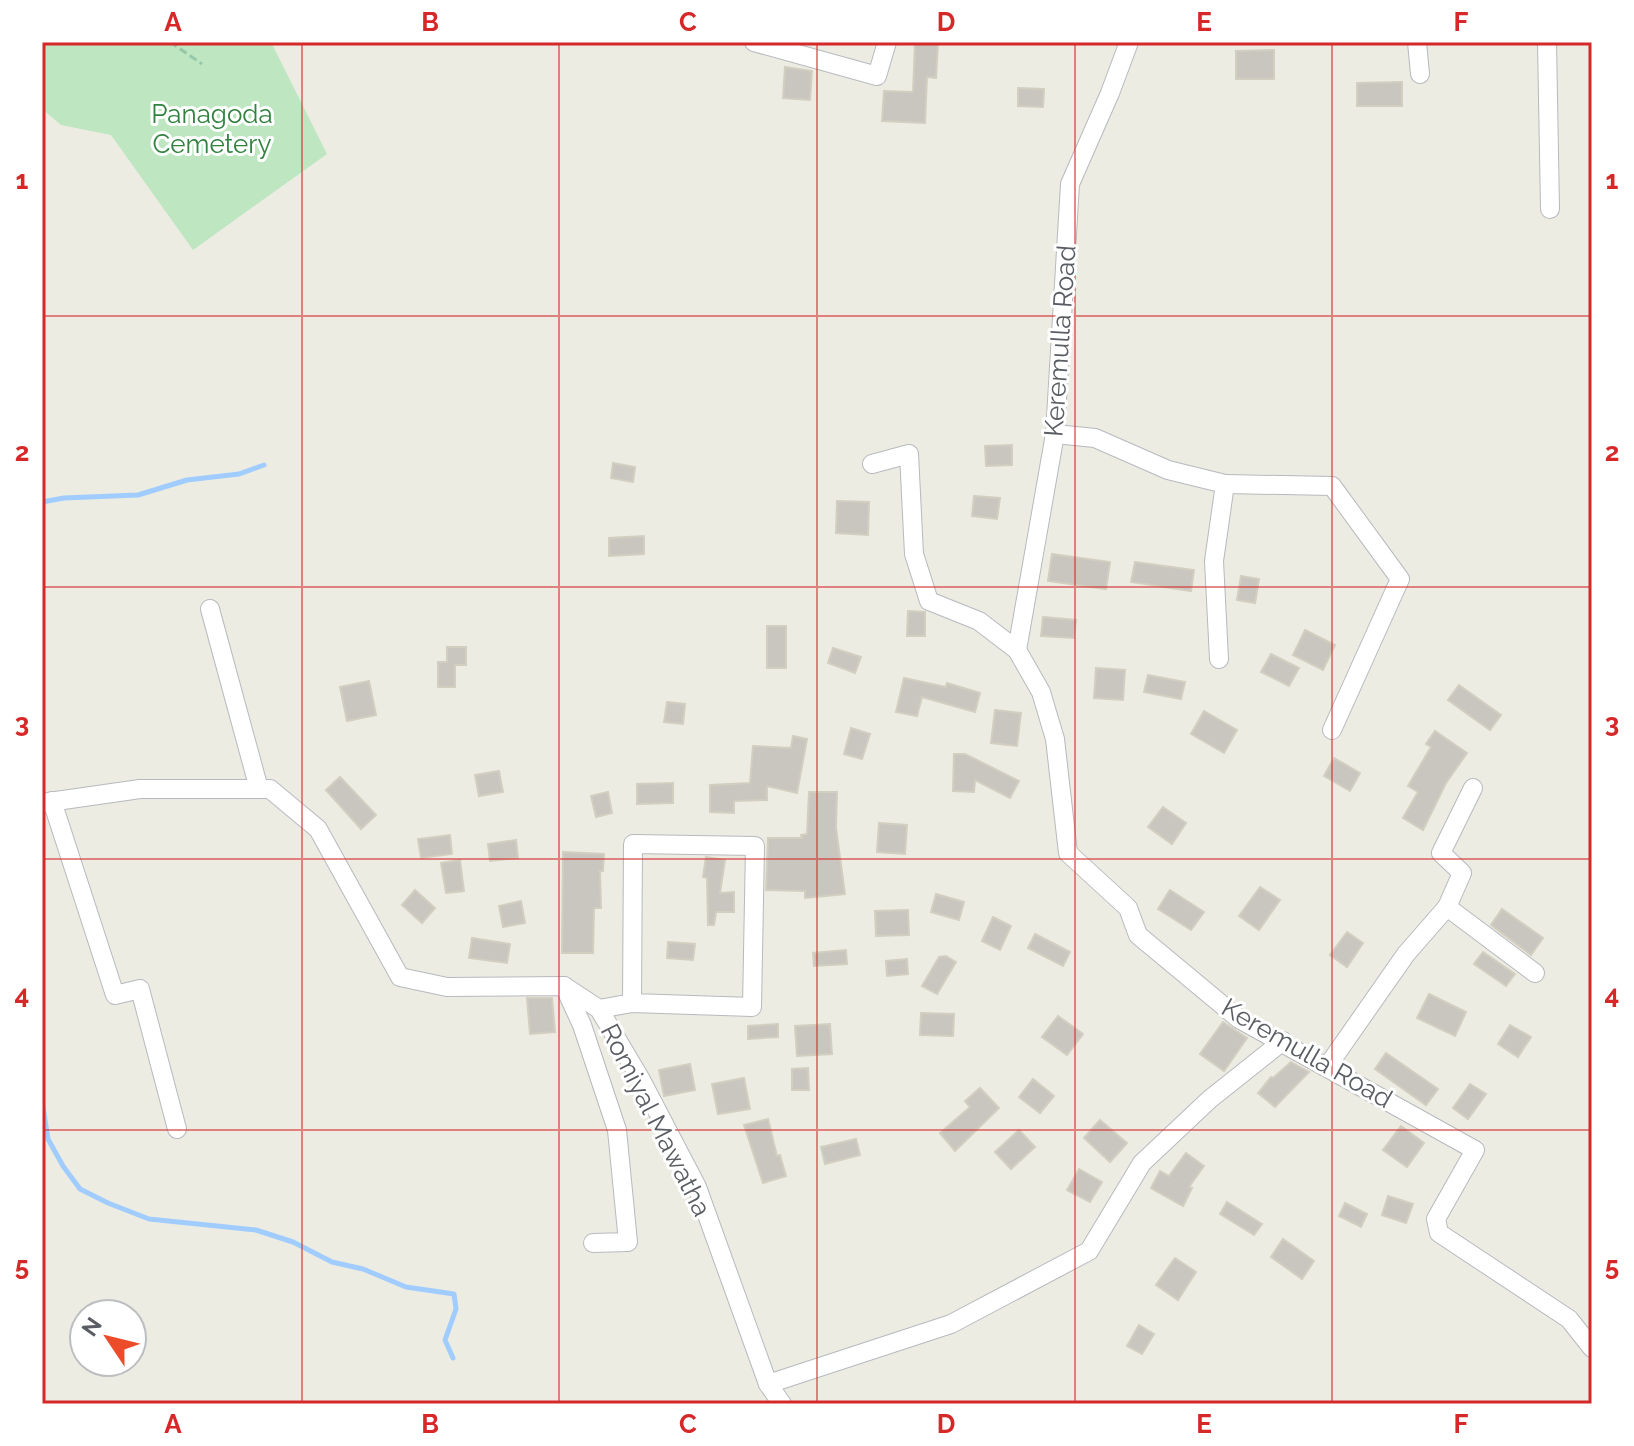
<svg xmlns="http://www.w3.org/2000/svg" width="1634" height="1446" viewBox="0 0 1634 1446" font-family="Raleway,sans-serif">
  <style>
    .green { fill: #bde6c1 }
    .lines { fill: none; stroke-linecap: round; stroke-linejoin: round }
    .stream { stroke: #a0ccff; stroke-width: 5 }
    .building { fill: #c8c6bf; stroke: #d2cec0; stroke-width: 2 }
    .street-casing { stroke: #b7b9bf; stroke-width: 20 }
    .path { stroke: #96c7a9; stroke-width: 3; stroke-dasharray: 8 4; stroke-linecap: butt }
    .street { stroke: #fff; stroke-width: 18 }
    .grid { fill: none; stroke: #d62828; stroke-width: 2; stroke-opacity: 0.55 }
    .labels { text-anchor: middle; stroke-width: 6; stroke-linejoin: round; paint-order: stroke }
    .park-label { font-size: 26px; fill: #32823f; stroke: #fff }
    .street-label { font-size: 26px; fill: #5a5d63; stroke: #fff }
    .neatline { fill: none; stroke: #d62828; stroke-width: 3 }
    .grid-label { font-size: 26px; text-anchor: middle; font-weight: bold; fill: #d62828 }
  </style>
  <rect width="100%" height="100%" fill="#edece2"/>
  <path class="green" d="M42,42H271L327,154L193,250L111,135L61,125L42,109Z"/>
  <g class="lines">
    <g class="stream">
      <path d="M42,502L64,498L138,495L187,480L239,474L264,465"/>
      <path d="M42,1101L48,1139L63,1166L80,1189L108,1203L149,1219L256,1230L293,1242L332,1262L363,1269L406,1287L454,1294L456,1309L445,1340L453,1358"/>
    </g>
  </g>
  <g class="building">
    <path d="M915,42H938L936,78L927,77L925,123L882,121L884,91L913,92Z"/>
    <path d="M1274,50V79H1236V51Z"/>
    <path d="M785,67L812,71L810,100L783,98Z"/>
    <path d="M1402,82V106H1357V83Z"/>
    <path d="M1018,88L1044,89L1043,107L1018,106Z"/>
    <path d="M1012,445V465L986,466L985,446Z"/>
    <path d="M613,463L635,467L633,482L611,478Z"/>
    <path d="M974,496L1000,498L997,519L972,516Z"/>
    <path d="M837,501L869,502L868,535L836,533Z"/>
    <path d="M644,536V554L609,556V538Z"/>
    <path d="M1052,554L1110,562L1106,589L1048,581Z"/>
    <path d="M1135,562L1194,570L1191,591L1131,582Z"/>
    <path d="M1241,576L1259,579L1255,603L1237,600Z"/>
    <path d="M908,611L925,612V636H907Z"/>
    <path d="M1043,617L1076,620L1074,638L1041,636Z"/>
    <rect x="767" y="626" width="19" height="42"/>
    <path d="M1305,630L1335,645L1323,670L1293,655Z"/>
    <path d="M447,647H466V665H455V687H438V662H447Z"/>
    <path d="M833,648L861,657L855,673L828,663Z"/>
    <path d="M1271,654L1299,668L1289,686L1261,672Z"/>
    <path d="M1096,668L1125,670L1123,700L1094,698Z"/>
    <path d="M1148,675L1185,682L1181,699L1144,692Z"/>
    <path d="M904,678L946,687L947,683L980,693L975,712L922,697L917,716L896,712Z"/>
    <path d="M369,681L376,715L347,721L340,687Z"/>
    <path d="M1459,685L1501,715L1490,730L1448,700Z"/>
    <path d="M667,702L685,704L683,724L664,722Z"/>
    <path d="M995,710L1021,713L1017,746L991,743Z"/>
    <path d="M1204,711L1237,730L1224,753L1191,734Z"/>
    <path d="M851,728L870,734L862,759L844,754Z"/>
    <path d="M1435,731L1467,753L1446,783L1423,830L1403,818L1418,792L1408,786L1431,747L1426,744Z"/>
    <path d="M793,736L807,739L797,793L767,786V800L734,801V813L710,812V785L750,783L753,746L791,748Z"/>
    <path d="M954,754H965L1019,781L1010,798L975,780L974,792L953,791Z"/>
    <path d="M1334,758L1360,773L1350,791L1324,776Z"/>
    <path d="M499,771L503,792L479,796L475,775Z"/>
    <path d="M340,777L376,815L361,829L326,790Z"/>
    <path d="M673,783V803L637,804V784Z"/>
    <path d="M608,792L612,813L596,817L591,796Z"/>
    <path d="M809,792H837L836,828L845,894L805,898V891L766,890L768,838H802L801,835L807,834Z"/>
    <path d="M1163,807L1186,823L1172,844L1148,827Z"/>
    <path d="M879,823L907,825L905,854L877,852Z"/>
    <path d="M450,835L452,854L421,858L418,839Z"/>
    <path d="M516,840L518,858L490,861L488,844Z"/>
    <path d="M563,852L604,854L603,871H600L601,908H594L593,953H562Z"/>
    <path d="M706,857L725,860L720,893L734,892V912H716L714,925H708L707,878L703,877Z"/>
    <path d="M460,860L464,891L446,893L441,863Z"/>
    <path d="M1260,887L1280,900L1259,930L1239,916Z"/>
    <path d="M415,890L435,908L422,923L402,905Z"/>
    <path d="M1170,890L1204,912L1191,930L1158,909Z"/>
    <path d="M936,894L964,902L959,920L931,912Z"/>
    <path d="M521,901L525,923L503,927L499,906Z"/>
    <path d="M1502,909L1543,938L1531,955L1491,925Z"/>
    <path d="M908,910L909,935L876,936L875,911Z"/>
    <path d="M993,917L1011,926L1000,950L982,941Z"/>
    <path d="M1347,932L1363,943L1347,967L1330,955Z"/>
    <path d="M1035,934L1070,952L1063,966L1028,948Z"/>
    <path d="M472,938L510,944L507,963L469,958Z"/>
    <path d="M668,942L695,944L693,960L667,958Z"/>
    <path d="M846,950L847,964L814,966L813,953Z"/>
    <path d="M1483,952L1515,974L1506,986L1474,964Z"/>
    <path d="M946,956L956,962L937,994L922,986L939,957Z"/>
    <path d="M907,959L908,974L887,976L886,961Z"/>
    <path d="M1429,994L1466,1012L1455,1036L1417,1018Z"/>
    <path d="M527,998H552L555,1032L530,1034Z"/>
    <path d="M921,1013L954,1014L953,1036L920,1035Z"/>
    <path d="M1058,1016L1083,1034L1067,1055L1042,1037Z"/>
    <path d="M1223,1022L1247,1038L1224,1071L1200,1054Z"/>
    <path d="M778,1024V1037L748,1039V1026Z"/>
    <path d="M830,1024L832,1054L797,1056L795,1026Z"/>
    <path d="M1510,1025L1531,1037L1518,1057L1498,1044Z"/>
    <path d="M1386,1053L1438,1089L1426,1105L1375,1069Z"/>
    <path d="M1291,1062L1309,1072L1275,1107L1258,1093L1271,1077L1273,1078Z"/>
    <path d="M690,1064L695,1090L664,1096L659,1070Z"/>
    <path d="M808,1068L809,1090H792V1069Z"/>
    <path d="M744,1078L750,1109L718,1114L712,1084Z"/>
    <path d="M1033,1079L1054,1096L1040,1113L1019,1097Z"/>
    <path d="M1470,1084L1486,1094L1468,1119L1453,1108Z"/>
    <path d="M980,1088L999,1108L955,1151L940,1133L970,1107L965,1101Z"/>
    <path d="M768,1119L777,1156L780,1155L786,1176L763,1183L744,1125Z"/>
    <path d="M1100,1120L1127,1143L1110,1162L1084,1138Z"/>
    <path d="M1401,1126L1424,1143L1407,1167L1383,1150Z"/>
    <path d="M1019,1130L1035,1147L1011,1169L995,1152Z"/>
    <path d="M856,1139L860,1155L825,1164L821,1147Z"/>
    <path d="M1186,1153L1204,1166L1189,1187L1192,1188L1183,1206L1151,1188L1160,1171L1169,1176Z"/>
    <path d="M1079,1169L1102,1182L1090,1202L1067,1190Z"/>
    <path d="M1388,1196L1413,1204L1406,1223L1382,1215Z"/>
    <path d="M1227,1202L1262,1224L1254,1235L1220,1214Z"/>
    <path d="M1345,1203L1367,1214L1361,1227L1339,1216Z"/>
    <path d="M1283,1239L1314,1261L1302,1279L1271,1257Z"/>
    <path d="M1175,1258L1196,1272L1178,1300L1156,1285Z"/>
    <path d="M1139,1325L1154,1334L1142,1354L1127,1346Z"/>
  </g>
  <g class="lines">
    <g class="street-casing">
      <g id="street">
        <path d="M754,42L877,76L887,42"/>
        <path d="M1417,42L1420,74"/>
        <path d="M1547,42L1550,209"/>
        <path d="M1055,434L1095,438L1168,470L1225,484L1214,561L1219,659"/>
        <path d="M872,464L909,454L914,554L929,601L979,621L1017,650L1055,434L1070,184L1110,93L1129,42"/>
        <path d="M1225,484L1332,486L1400,579L1332,730"/>
        <path d="M210,609L259,789"/>
        <path d="M1017,650L1041,692L1055,739L1068,853L1128,908L1138,935L1239,1019L1475,1150L1436,1219L1439,1233L1569,1319L1592,1348"/>
        <path d="M52,801L115,995L140,989L177,1129"/>
        <path d="M42,803L140,789H270L318,829L400,977L447,987L564,986L599,1009L640,1078L697,1187L768,1384L782,1404"/>
        <path d="M1447,907L1535,973"/>
        <path d="M564,986L582,1025L617,1130L628,1242L593,1243"/>
        <path d="M599,1009L632,1003L633,844L755,846L752,1007L632,1003"/>
        <path d="M1327,1067L1406,954L1447,907L1462,873L1441,853L1473,788"/>
        <path d="M768,1384L951,1324L1089,1251L1142,1163L1210,1099L1283,1041"/>
      </g>
    </g>
    <path class="path" d="M170,42L202,64"/>
    <use href="#street" class="street"/>
  </g>
  <path class="grid" d="M302,42V1404M559,42V1404M817,42V1404M1075,42V1404M1332,42V1404M42,316H1592M42,587H1592M42,859H1592M42,1130H1592"/>
  <g class="labels">
    <g class="park-label">
      <text x="212" y="123">Panagoda<tspan x="212" dy="30">Cemetery</tspan></text>
    </g>
    <g class="street-label">
      <text transform="translate(1060 341) rotate(-86)" y="9">Keremulla Road</text>
      <text transform="translate(1307 1053) rotate(30)" y="9">Keremulla Road</text>
      <text transform="translate(656 1120) rotate(63)" y="9">Romiyal Mawatha</text>
    </g>
  </g>
  <rect width="1634" height="1446" fill="none" stroke="#ffffff" stroke-width="88"/>
  <g transform="translate(108 1338) rotate(305)"><circle r="38" fill="#ffffff" stroke="#bdbec1" stroke-width="2"/>
  <path d="M0-6L14 30L0 20L-14 30Z" fill="#ec4c29"/>
  <text y="-12" font-size="22" font-weight="bold" text-anchor="middle" fill="#5a5d63">N</text>
  </g>
  <rect x="44" y="44" width="1546" height="1358" class="neatline"/>
  <g class="grid-label">
    <text x="173" y="31">A</text>
    <text x="430" y="31">B</text>
    <text x="688" y="31">C</text>
    <text x="946" y="31">D</text>
    <text x="1204" y="31">E</text>
    <text x="1461" y="31">F</text>
    <text x="22" y="189">1</text>
    <text x="1612" y="189">1</text>
    <text x="22" y="461">2</text>
    <text x="1612" y="461">2</text>
    <text x="22" y="732">3</text>
    <text x="1612" y="732">3</text>
    <text x="22" y="1004">4</text>
    <text x="1612" y="1004">4</text>
    <text x="22" y="1275">5</text>
    <text x="1612" y="1275">5</text>
    <text x="173" y="1433">A</text>
    <text x="430" y="1433">B</text>
    <text x="688" y="1433">C</text>
    <text x="946" y="1433">D</text>
    <text x="1204" y="1433">E</text>
    <text x="1461" y="1433">F</text>
  </g>
</svg>
